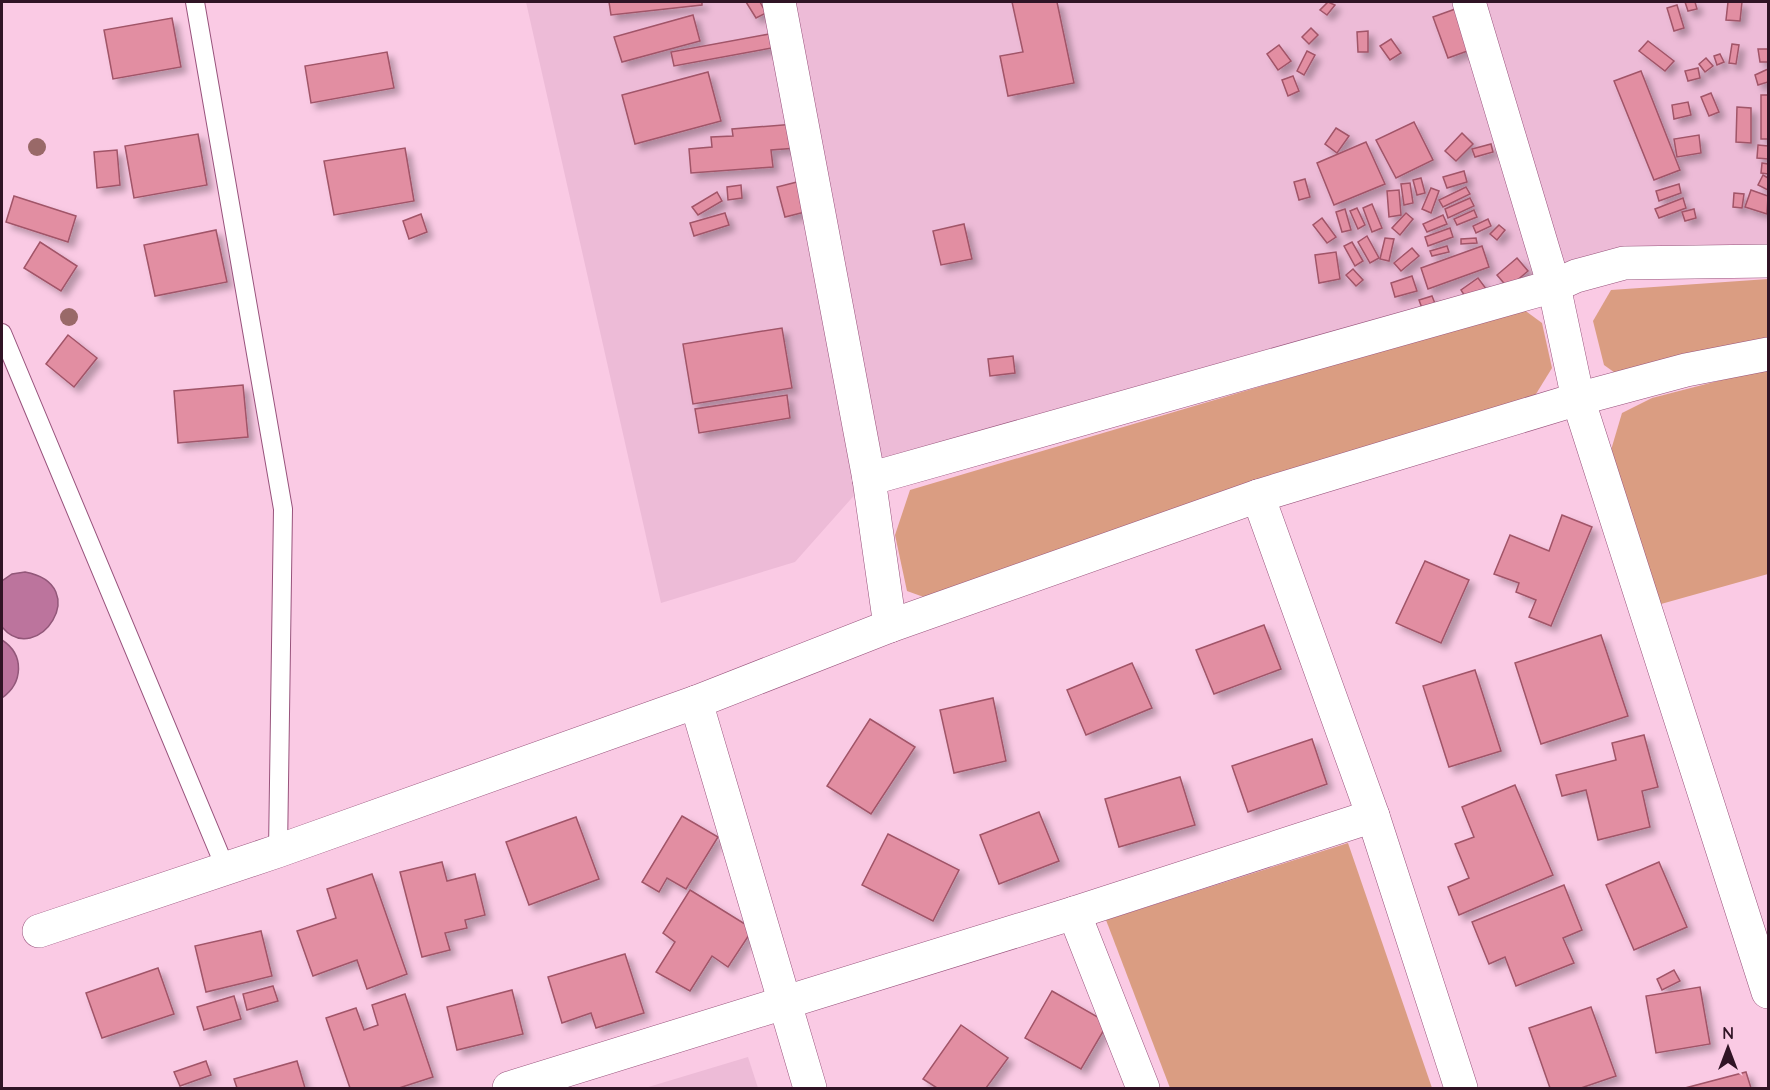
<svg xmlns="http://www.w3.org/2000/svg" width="1770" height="1090" viewBox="0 0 1770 1090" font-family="Quicksand,sans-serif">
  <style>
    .built { fill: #edbbd7 }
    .green { fill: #da9d82 }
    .water { fill: #bc749d; stroke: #925779; stroke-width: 1.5 }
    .building { fill: #e28ea2; stroke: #a15468; stroke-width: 1.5; filter: url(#shadow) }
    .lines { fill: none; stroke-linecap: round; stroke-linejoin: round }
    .service-casing { stroke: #98537c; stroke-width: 20 }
    .minor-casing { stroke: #98537c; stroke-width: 34 }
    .service { stroke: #fff; stroke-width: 18 }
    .minor { stroke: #fff; stroke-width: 33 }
    .tree { fill: #996968 }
  </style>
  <defs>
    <filter id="shadow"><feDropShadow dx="5.5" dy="5.5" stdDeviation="3" flood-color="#0004"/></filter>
  </defs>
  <rect width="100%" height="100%" fill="#facae4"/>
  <g class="built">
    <path d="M526,2H1768V255L1626,258L874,473L795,562L661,603Z"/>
    <path d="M748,1057L758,1088H645Z"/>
  </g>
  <g class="green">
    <path d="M1768,279V343L1618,375L1604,365L1593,321L1611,290Z"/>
    <path d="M1523,309L1542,323L1552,368L1528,407L932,600L907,591L895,535L910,490Z"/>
    <path d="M1768,368V574L1661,604L1611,450L1622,413L1652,398Z"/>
    <path d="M1348,843L1432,1088H1170L1106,920Z"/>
  </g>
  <g class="water">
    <path d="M25,572C95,585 37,669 2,627V581L12,574Z"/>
    <path d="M2,640C25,655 23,683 2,698Z"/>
  </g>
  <g class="building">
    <path d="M609,2H702V5L611,15Z"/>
    <path d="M746,2H760L766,13L756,18Z"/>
    <path d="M1012,2H1057L1074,83L1008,96L1000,56L1023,52Z"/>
    <path d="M1328,2L1335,5L1327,15L1320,10Z"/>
    <path d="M1685,2H1695L1697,9L1688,11Z"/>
    <path d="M1728,2H1742L1740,21L1726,20Z"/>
    <path d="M1677,5L1684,28L1674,31L1667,8Z"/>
    <path d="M1458,8L1473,49L1448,58L1433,17Z"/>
    <path d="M693,15L700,41L622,62L614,37Z"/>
    <path d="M172,18L181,67L113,79L104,30Z"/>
    <path d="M1311,28L1318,35L1309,44L1302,37Z"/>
    <path d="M1368,31V52H1358L1357,32Z"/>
    <path d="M775,33L777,47L674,66L671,52Z"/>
    <path d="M1391,39L1401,53L1390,60L1380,46Z"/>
    <path d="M1648,41L1674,61L1665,71L1639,51Z"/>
    <path d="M1732,44L1739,45L1736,64L1729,63Z"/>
    <path d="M1279,45L1291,61L1278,70L1267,54Z"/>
    <path d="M1758,49H1768V62H1760Z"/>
    <path d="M1307,51L1315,55L1304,75L1297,71Z"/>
    <path d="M387,52L394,88L311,103L305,66Z"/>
    <path d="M1720,54L1724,62L1717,65L1714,56Z"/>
    <path d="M1706,58L1713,66L1705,72L1699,64Z"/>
    <path d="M1698,68L1700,78L1688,81L1685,71Z"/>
    <path d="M1768,69V82L1758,85L1755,75Z"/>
    <path d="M1641,71L1680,170L1654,180L1614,81Z"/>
    <path d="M708,72L721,121L635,144L622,95Z"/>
    <path d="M1293,76L1299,91L1288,96L1282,80Z"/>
    <path d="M1711,93L1719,112L1709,116L1701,97Z"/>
    <rect x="1761" y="95" width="7" height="44"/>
    <path d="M1688,102L1691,115L1674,119L1672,105Z"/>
    <path d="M1737,107L1751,108V143L1736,142Z"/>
    <path d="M1414,122L1433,160L1396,178L1376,140Z"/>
    <path d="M795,124L797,148L771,150L773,167L691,173L689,149L712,147L711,137L733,136L732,129Z"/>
    <path d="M1336,128L1349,136L1337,153L1325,144Z"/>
    <path d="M1462,133L1473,144L1456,161L1445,151Z"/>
    <path d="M198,134L207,185L134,198L125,146Z"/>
    <path d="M1699,135L1701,153L1677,157L1674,139Z"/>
    <path d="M1366,142L1385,184L1334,205L1317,163Z"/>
    <path d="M1491,144L1493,152L1475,157L1472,149Z"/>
    <path d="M1758,145L1768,146V159L1757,158Z"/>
    <path d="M405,148L414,201L334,215L324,161Z"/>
    <path d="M117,150L120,185L97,188L94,152Z"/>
    <path d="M1762,163L1768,164V174L1761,173Z"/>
    <path d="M1464,171L1467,182L1447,188L1443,177Z"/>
    <path d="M1763,175L1768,178V190L1758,185Z"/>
    <path d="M1421,178L1425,193L1417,195L1413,180Z"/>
    <path d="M1305,179L1310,197L1299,200L1294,182Z"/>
    <path d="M805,180L813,210L785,217L777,187Z"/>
    <path d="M1410,183L1413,203L1404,205L1401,184Z"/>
    <path d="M1679,184L1681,193L1659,201L1656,191Z"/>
    <path d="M741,185L742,198L728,200L727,187Z"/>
    <path d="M1466,187L1470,194L1443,207L1439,200Z"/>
    <path d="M1431,188L1439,191L1431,213L1422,209Z"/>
    <path d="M1399,190L1401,215L1389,217L1387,191Z"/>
    <path d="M1751,190L1768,196L1767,214L1745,207Z"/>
    <path d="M717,192L722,201L698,215L692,207Z"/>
    <path d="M1734,193L1744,194L1742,208L1733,207Z"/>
    <path d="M14,196L76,216L68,242L6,222Z"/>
    <path d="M1470,198L1474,206L1448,218L1445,209Z"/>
    <path d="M1683,198L1686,208L1659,218L1655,209Z"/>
    <path d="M1372,204L1382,228L1372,232L1363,208Z"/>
    <path d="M1357,208L1365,225L1358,229L1350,211Z"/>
    <path d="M1345,209L1351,230L1342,232L1336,212Z"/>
    <path d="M1694,209L1696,218L1685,221L1682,212Z"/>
    <path d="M1474,210L1477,217L1457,225L1454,219Z"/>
    <path d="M725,213L729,225L694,236L690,223Z"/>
    <path d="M1406,213L1413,219L1400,235L1392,228Z"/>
    <path d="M421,214L427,232L409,239L403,221Z"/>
    <path d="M1443,215L1447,224L1427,232L1423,224Z"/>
    <path d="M1322,218L1336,237L1327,243L1313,225Z"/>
    <path d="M1488,219L1491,226L1476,233L1473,226Z"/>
    <path d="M964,224L972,259L941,265L933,231Z"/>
    <path d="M1499,225L1505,230L1497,240L1490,234Z"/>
    <path d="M1450,228L1453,237L1428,246L1425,237Z"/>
    <path d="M216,230L227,282L155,296L144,245Z"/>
    <path d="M1367,236L1379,258L1370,263L1358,242Z"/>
    <path d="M1385,238L1394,239L1389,261L1380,259Z"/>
    <path d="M1476,238L1477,243L1461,244V239Z"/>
    <path d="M40,242L77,266L61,291L24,268Z"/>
    <path d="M1352,242L1363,261L1355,266L1344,246Z"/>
    <path d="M1447,246L1449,252L1432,256L1430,251Z"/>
    <path d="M1482,246L1489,267L1428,289L1421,268Z"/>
    <path d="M1412,248L1419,256L1401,271L1394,263Z"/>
    <path d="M1336,252L1340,279L1319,283L1315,255Z"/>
    <path d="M1517,258L1528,271L1508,288L1497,275Z"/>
    <path d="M1353,269L1363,280L1356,286L1346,275Z"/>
    <path d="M1412,276L1417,291L1395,297L1391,283Z"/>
    <path d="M1478,278L1487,290L1469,303L1461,290Z"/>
    <path d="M1432,296L1436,306L1423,311L1419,300Z"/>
    <path d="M782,328L792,388L693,404L683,344Z"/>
    <path d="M68,335L97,358L74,387L46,364Z"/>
    <path d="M1013,356L1015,373L990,376L988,359Z"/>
    <path d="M243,385L248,437L178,443L174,391Z"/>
    <path d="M787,395L790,418L699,433L695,409Z"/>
    <path d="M1562,515L1592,527L1551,626L1529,617L1536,600L1516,592L1519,583L1494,574L1510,535L1549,551Z"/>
    <path d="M1425,561L1469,580L1441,643L1396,623Z"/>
    <path d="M1264,625L1281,669L1214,694L1196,650Z"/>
    <path d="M1601,635L1628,716L1541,744L1515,663Z"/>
    <path d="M1132,663L1152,708L1086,735L1067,690Z"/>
    <path d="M1475,670L1501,751L1449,767L1423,686Z"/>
    <path d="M993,698L1006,761L954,773L940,710Z"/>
    <path d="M870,719L915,747L871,814L827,786Z"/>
    <path d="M1644,735L1658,787L1642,791L1650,827L1598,840L1586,790L1562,796L1556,775L1616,760L1612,743Z"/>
    <path d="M1312,739L1327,784L1248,812L1232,766Z"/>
    <path d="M1180,777L1195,825L1119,847L1105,799Z"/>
    <path d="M1515,785L1553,875L1459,915L1448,887L1469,878L1455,844L1474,837L1462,807Z"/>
    <path d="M1039,812L1059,861L999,884L980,835Z"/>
    <path d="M682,816L718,837L686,889L667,878L659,892L642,882Z"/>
    <path d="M576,817L599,879L529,905L506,842Z"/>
    <path d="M888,834L959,870L933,921L862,885Z"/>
    <path d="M442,862L447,881L475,874L485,915L465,920L467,928L445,933L450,950L422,957L400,872Z"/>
    <path d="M1659,862L1687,927L1634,950L1606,885Z"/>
    <path d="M372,874L407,974L367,989L357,960L313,976L297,931L336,918L327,889Z"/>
    <path d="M1564,885L1582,930L1563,938L1574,963L1516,986L1505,957L1489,964L1472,922Z"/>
    <path d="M690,890L753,929L728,967L712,956L690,991L656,972L675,942L663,933Z"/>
    <path d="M261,931L272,976L206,992L195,946Z"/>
    <path d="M625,954L644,1013L596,1028L591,1013L562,1023L548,977Z"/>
    <path d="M158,968L174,1014L102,1038L86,993Z"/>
    <path d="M1674,970L1680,981L1662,990L1657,979Z"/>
    <path d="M273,986L278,1001L247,1010L243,994Z"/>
    <path d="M1700,987L1710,1044L1656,1053L1646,996Z"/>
    <path d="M512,990L523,1034L457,1050L447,1007Z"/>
    <path d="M1052,991L1108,1023L1081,1069L1025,1038Z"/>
    <path d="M405,994L433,1077L399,1088H350L326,1018L356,1008L364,1030L378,1025L372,1005Z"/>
    <path d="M234,996L241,1019L204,1030L197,1007Z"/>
    <path d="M1591,1007L1616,1076L1581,1088H1550L1529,1028Z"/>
    <path d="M961,1025L1008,1058L986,1088H937L923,1079Z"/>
    <path d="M206,1061L211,1075L180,1086L174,1072Z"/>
    <path d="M297,1061L305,1088H237L234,1079Z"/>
    <path d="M1746,1072L1751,1088H1685Z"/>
  </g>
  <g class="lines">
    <g class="service-casing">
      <g id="service">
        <path d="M195,2L283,509L278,851"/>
        <path d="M2,333L225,867"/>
      </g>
    </g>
    <g class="minor-casing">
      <g id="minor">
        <path d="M779,2L869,479L890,626L696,702L810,1088"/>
        <path d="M1469,2L1554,286L1578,399L1768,992"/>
        <path d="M869,479L1554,286L1576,276L1624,263L1768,261"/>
        <path d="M1258,496L1373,816L1461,1088"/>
        <path d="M890,626L1258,496L1578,399L1686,370L1768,354"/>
        <path d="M1074,913L1143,1088"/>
        <path d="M39,931L278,851L696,702"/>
        <path d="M509,1088L1074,913L1373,816"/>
      </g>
    </g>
    <use href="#service" class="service"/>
    <use href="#minor" class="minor"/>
  </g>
  <g class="tree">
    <circle cx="37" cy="147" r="9"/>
    <circle cx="69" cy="317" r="9"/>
  </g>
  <rect width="1770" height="1090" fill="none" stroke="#301425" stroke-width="6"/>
  <g transform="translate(1728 1048)" stroke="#facae4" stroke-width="4.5" paint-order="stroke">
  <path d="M0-4.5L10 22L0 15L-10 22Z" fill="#301425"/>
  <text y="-9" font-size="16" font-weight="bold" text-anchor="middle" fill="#301425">N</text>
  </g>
</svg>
